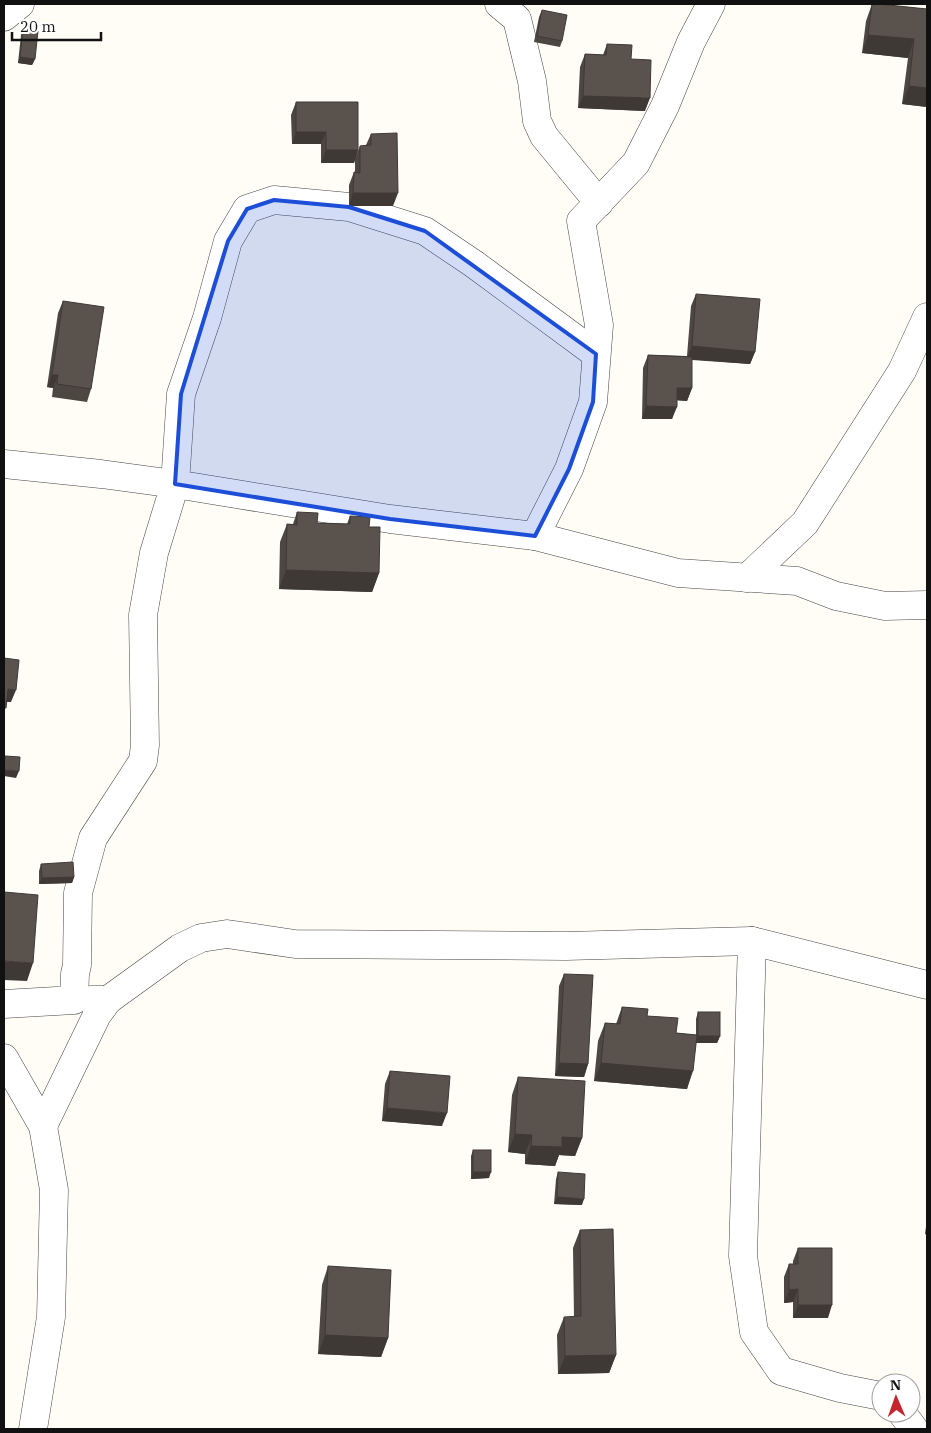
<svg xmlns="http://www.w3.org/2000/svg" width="931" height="1433" viewBox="0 0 931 1433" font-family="'IBM Plex Serif',serif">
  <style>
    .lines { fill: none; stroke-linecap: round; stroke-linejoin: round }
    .minor-casing { stroke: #444; stroke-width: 29 }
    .minor { stroke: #fff; stroke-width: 28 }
    .wall { fill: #4d4742 }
    .shaded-wall { fill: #3f3936 }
    .building { fill: #5a524d; stroke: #3f3936 }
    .marked { fill: #1d4ed8; fill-opacity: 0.2; stroke: #1d4ed8; stroke-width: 4; stroke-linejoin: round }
  </style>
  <rect width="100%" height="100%" fill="#fffdf5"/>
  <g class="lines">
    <g class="minor-casing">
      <g id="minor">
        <path d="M499,4L517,19L532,81L537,121L544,136L599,203"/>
        <path d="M4,17L20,4"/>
        <path d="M596,354L474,264L425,231L349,207L274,200L247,209L228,241L207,318L181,394L175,484L390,519L535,536L678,573L797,581L836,596L885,606L927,605"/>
        <path d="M4,464L101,474L175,484L154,553L143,615L145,745L143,761L93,838L78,893L77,965L75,974L74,1000L4,1004"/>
        <path d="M535,536L569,469L593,402L599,325L581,221L636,163L665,106L691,42L711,4"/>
        <path d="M747,578L805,523L902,371L927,317"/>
        <path d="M752,941L743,1256L754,1332L781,1371L840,1388L881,1396"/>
        <path d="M108,1000L180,948L201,938L227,934L295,944L566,946L752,941L927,985"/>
        <path d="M4,1058L43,1126L54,1190L51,1317L33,1429"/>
        <path d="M43,1126L97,1015L108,1000H91"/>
        <path d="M902,1413L914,1429"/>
      </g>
    </g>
    <use href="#minor" class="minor"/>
  </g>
  <g class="wall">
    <path d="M872,4L927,9V107L902,104L908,58L862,53L866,21Z"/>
    <path d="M542,10L562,41L560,47L534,42L539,17Z"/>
    <path d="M23,29L35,59L32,65L18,63L21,35Z"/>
    <path d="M607,44L631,59L645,111L578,108L580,67L585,54L603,55Z"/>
    <path d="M296,102L358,150L354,163H321V144H292L291,115Z"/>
    <path d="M371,134L393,206H349V185L354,172H355V158L360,146L366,145Z"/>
    <path d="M696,294L755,352L750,364L692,360V388L687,401L677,400L672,419H642L643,368L648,355L687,356L691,306Z"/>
    <path d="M63,301L91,389L87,402L52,397L53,388L47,387L58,313Z"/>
    <path d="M297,512L317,523L347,524L350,516L369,527L379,573L372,592L279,589L280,542L287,524H293Z"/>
    <path d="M41,864L74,877L72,883L39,884V871Z"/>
    <path d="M564,974L588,1064L584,1077L555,1076L559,986Z"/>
    <path d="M622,1007L647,1016L676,1033L696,1035V1019L698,1012L720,1036L717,1043H696L687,1089L594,1081L598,1041L605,1023L616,1024Z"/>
    <path d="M390,1071L442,1126L382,1121L385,1084Z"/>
    <path d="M518,1077L582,1138L575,1156L559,1155L555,1166L525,1164V1154L508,1152L512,1095Z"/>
    <path d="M473,1150L489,1178L471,1179V1156Z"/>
    <path d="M558,1172L582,1205L554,1204L556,1179Z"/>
    <path d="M927,1219V1235L925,1234Z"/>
    <path d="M580,1230L616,1355L609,1373L558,1374L557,1335L564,1317H574L573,1248Z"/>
    <path d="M798,1248L828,1318H793V1302L784,1303V1277L789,1264H793V1261Z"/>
    <path d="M328,1266L388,1338L381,1357L318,1354L322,1285Z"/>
  </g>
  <g class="shaded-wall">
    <path d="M868,35L914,39L908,58L862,53Z"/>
    <path d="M20,57L35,59L32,65L18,63Z"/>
    <path d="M909,86L927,88V107L902,104Z"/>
    <path d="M583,96L650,98L645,111L578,108Z"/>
    <path d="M296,132H326L321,144H292Z"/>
    <path d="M326,150H358L354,163H321Z"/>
    <path d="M353,193H398L393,206H349Z"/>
    <path d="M692,346L755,352L750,364L687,359Z"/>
    <path d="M52,375H58L53,388L47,387Z"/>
    <path d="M677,388H692L687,401L672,400Z"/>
    <path d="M646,406L677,407L672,419H642Z"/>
    <path d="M286,570L379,573L372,592L279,589Z"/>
    <path d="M8,689L16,690L11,702H4Z"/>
    <path d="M4,770L19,771L16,778L4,776Z"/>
    <path d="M74,877L72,883L39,884L42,878Z"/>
    <path d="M4,961L33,963L27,981L4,980Z"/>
    <path d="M698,1036H720L717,1043H696Z"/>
    <path d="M559,1063L588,1064L584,1077L555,1076Z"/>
    <path d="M601,1063L693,1071L687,1089L594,1081Z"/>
    <path d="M387,1108L447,1113L442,1126L382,1121Z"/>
    <path d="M515,1134L532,1135L525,1154L508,1152Z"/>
    <path d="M562,1137L582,1138L575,1156L559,1155L555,1166L525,1164L531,1146Z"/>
    <path d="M473,1172H491L489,1178L471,1179Z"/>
    <path d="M557,1197L584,1199L582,1205L554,1204Z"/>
    <path d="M798,1289L793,1302L784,1303L789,1290Z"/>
    <path d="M798,1305H832L828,1318H793Z"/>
    <path d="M325,1335L388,1338L381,1357L318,1354Z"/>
    <path d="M616,1355L609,1373L558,1374L565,1356Z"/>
  </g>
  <g class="building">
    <path d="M872,4H879L927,9V88L909,86L914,39L868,35Z"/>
    <path d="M542,10L567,15L562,41L537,36Z"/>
    <path d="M23,29L38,31L35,59L20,57Z"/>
    <path d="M607,44L632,45L631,59L651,60L650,98L583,96L585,54L606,55Z"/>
    <path d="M296,102H358V150H326V132H296Z"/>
    <path d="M397,133L398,193H353L354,172L360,173V146L371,145V134Z"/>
    <path d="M696,294L760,299L755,352L692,346Z"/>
    <path d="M63,301L104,307L91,389L57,384L58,375H52Z"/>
    <path d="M648,355L692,357V388H677V407L646,406Z"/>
    <path d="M297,512L318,513L317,523L350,524V516L370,517L369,527H380L379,573L286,570L287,524L297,525Z"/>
    <path d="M4,658L19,660L16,690L8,689L6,708H4Z"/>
    <path d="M5,756L20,757L19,771L4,770Z"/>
    <path d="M73,862L74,877L42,878L41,864Z"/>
    <path d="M4,892L38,895L33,963L4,961Z"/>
    <path d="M564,974L593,975L588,1064L559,1063Z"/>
    <path d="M622,1007L648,1009L647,1016L678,1018L676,1033L697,1035L693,1071L601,1063L605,1023L620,1024Z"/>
    <rect x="698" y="1012" width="22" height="24"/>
    <path d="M390,1071L450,1076L447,1113L387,1108Z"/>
    <path d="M518,1077L585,1081L582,1138L562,1137V1147L531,1146L532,1135L515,1134Z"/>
    <rect x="473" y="1150" width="18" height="22"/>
    <path d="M558,1172L585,1174L584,1199L557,1197Z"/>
    <path d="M613,1229L616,1355L565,1356L564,1317L581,1316L580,1230Z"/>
    <path d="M798,1248H832V1305H798V1289L789,1290V1264H798Z"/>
    <path d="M328,1266L391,1270L388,1338L325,1335Z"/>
  </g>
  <path class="marked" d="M274,200L349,207L425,231L596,354L593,402L569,469L535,536L390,519L175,484L181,394L228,241L247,209Z"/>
  <rect width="931" height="1433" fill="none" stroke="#111111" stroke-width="10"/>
  <g transform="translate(896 1398) rotate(358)"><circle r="24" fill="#ffffff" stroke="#a0a0a0"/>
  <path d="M0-4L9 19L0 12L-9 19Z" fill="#c4262e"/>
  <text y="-8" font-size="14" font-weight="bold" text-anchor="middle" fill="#111111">N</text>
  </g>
  <path d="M12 32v8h89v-8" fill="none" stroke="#111111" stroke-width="2.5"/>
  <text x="20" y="32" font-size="15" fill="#111111" stroke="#ffffff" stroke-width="4" paint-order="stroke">20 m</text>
</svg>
